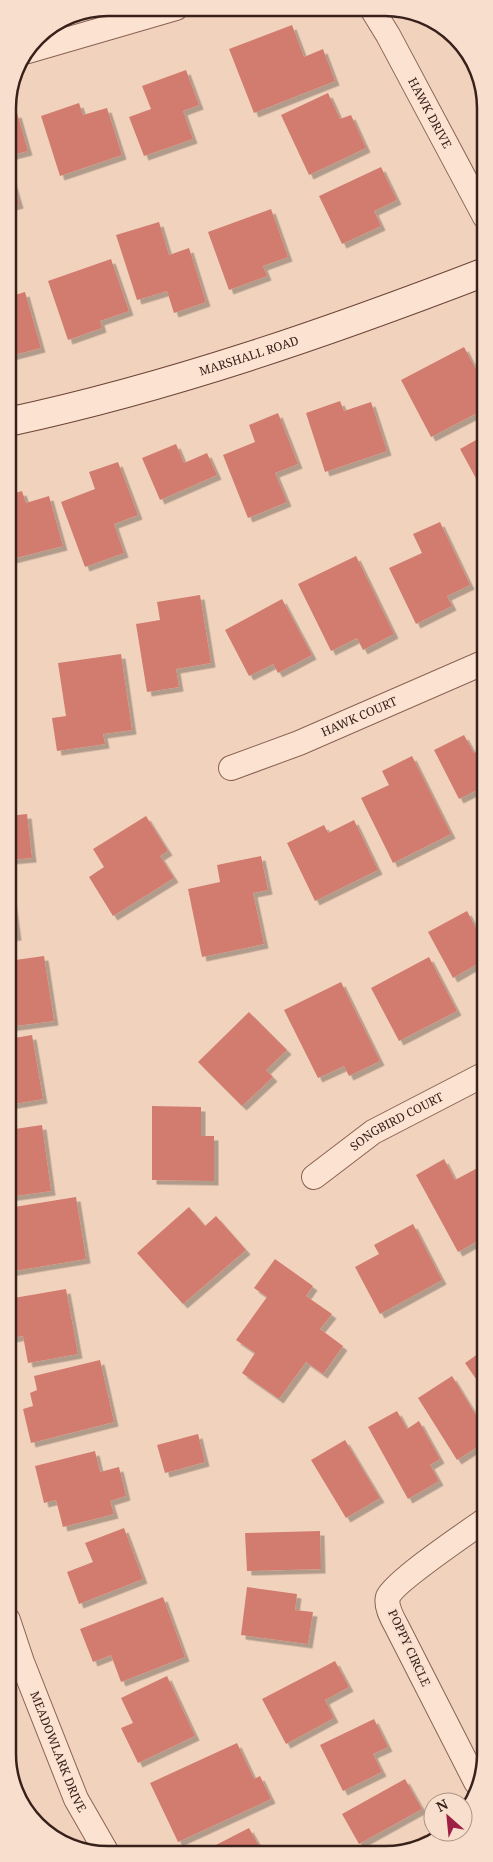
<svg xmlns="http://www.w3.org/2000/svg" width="493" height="1862" viewBox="0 0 493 1862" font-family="'Noto Serif',serif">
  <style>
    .building { fill: #d27c70; filter: url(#shadow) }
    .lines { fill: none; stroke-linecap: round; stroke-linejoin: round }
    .street-casing { stroke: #8a6255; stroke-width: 26 }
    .secondary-casing { stroke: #6c4338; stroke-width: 30 }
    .street { stroke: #fbe2d1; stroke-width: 24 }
    .secondary { stroke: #fbe2d1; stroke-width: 28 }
    .labels { text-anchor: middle; stroke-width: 4; stroke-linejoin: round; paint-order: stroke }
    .street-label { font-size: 12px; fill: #38211b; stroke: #f8dfcd }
    .rim { fill: none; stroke: #38211b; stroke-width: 2.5 }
  </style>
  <defs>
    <filter id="shadow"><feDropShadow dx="4.5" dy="4.5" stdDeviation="0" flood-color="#0004"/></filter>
  </defs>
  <rect width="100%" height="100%" fill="#f1d3bd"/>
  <g class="building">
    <path d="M292,25L304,57L323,49L335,81L254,113L229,49Z"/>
    <path d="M186,70L199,105L183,111L193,139L144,156L129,117L151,109L142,86Z"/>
    <path d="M328,93L340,119L351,115L366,148L309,175L281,115Z"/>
    <path d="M79,103L83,115L107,108L122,155L60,176L41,116Z"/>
    <path d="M17,113L28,151L8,156V116Z"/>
    <path d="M8,166L19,204L8,207Z"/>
    <path d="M381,167L397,200L374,211L381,226L342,244L319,196Z"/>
    <path d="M271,209L288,257L263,266L267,276L229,290L208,232Z"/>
    <path d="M159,222L169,255L189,248L206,302L174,313L167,291L137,300L116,235Z"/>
    <path d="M111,259L129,311L100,321L102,328L68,340L48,281Z"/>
    <path d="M25,292L41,348L10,356L8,350V297Z"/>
    <path d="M464,347L479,375L485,371V409L431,437L401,380Z"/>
    <path d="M340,401L344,411L371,402L387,451L325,472L306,413Z"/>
    <path d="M278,413L298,464L275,473L287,502L248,518L223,455L255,442L249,425Z"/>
    <path d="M485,435V495L460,449Z"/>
    <path d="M176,444L184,463L207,453L217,475L160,500L142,458Z"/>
    <path d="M118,462L138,515L114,524L124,553L85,567L61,502L95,489L89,472Z"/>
    <path d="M22,491L26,503L49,496L63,546L8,560V495Z"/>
    <path d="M440,522L470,585L447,596L452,606L416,624L389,568L422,553L413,534Z"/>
    <path d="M356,556L394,634L363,650L357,638L331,651L298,584Z"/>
    <path d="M200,595L211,663L176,669L179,687L147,692L136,624L160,620L157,602Z"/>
    <path d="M282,599L312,655L278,673L273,664L249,676L225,630Z"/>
    <path d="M121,654L132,730L103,734L105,744L57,751L52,718L66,716L58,663Z"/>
    <path d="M464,735L474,753L485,747V800L479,789L459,799L434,750Z"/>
    <path d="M412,756L451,834L393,863L361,798L389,785L382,771Z"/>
    <path d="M27,814L32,858L8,860V816Z"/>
    <path d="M146,816L168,851L160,856L174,878L113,916L89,877L104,867L93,849Z"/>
    <path d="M354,820L378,870L315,901L287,843L324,825L328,833Z"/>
    <path d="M261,856L268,890L253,893L264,944L202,957L188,889L220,882L217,865Z"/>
    <path d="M8,868L17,936L8,937Z"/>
    <path d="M467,911L481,938L485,936V973L479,963L453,978L428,932Z"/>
    <path d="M44,956L54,1021L8,1027V961Z"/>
    <path d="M429,957L457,1011L399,1041L371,988Z"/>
    <path d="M341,982L380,1061L349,1076L344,1066L318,1078L284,1010Z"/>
    <path d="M249,1012L287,1050L266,1070L273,1077L242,1106L198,1062Z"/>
    <path d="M32,1035L43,1099L8,1105V1039Z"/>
    <path d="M152,1106L201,1107V1136H214V1181L152,1180Z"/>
    <path d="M42,1125L51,1191L8,1197V1130Z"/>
    <path d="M444,1159L455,1180L485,1164V1237L458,1252L416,1175Z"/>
    <path d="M76,1197L86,1259L8,1272V1208Z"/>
    <path d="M189,1207L205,1226L216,1216L246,1250L183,1304L137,1253Z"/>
    <path d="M413,1224L442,1280L380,1314L355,1267L379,1254L374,1245Z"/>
    <path d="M275,1259L313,1286L306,1296L332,1314L320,1329L343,1346L323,1374L306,1362L279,1399L242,1373L255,1353L236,1340L267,1297L254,1288Z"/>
    <path d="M66,1289L78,1354L28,1363L23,1336L11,1338L8,1321V1299Z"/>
    <path d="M485,1349V1392L465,1363Z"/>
    <path d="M100,1360L114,1422L31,1443L23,1409L33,1406L30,1393L37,1390L34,1376Z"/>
    <path d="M452,1376L485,1430V1442L457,1460L418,1398Z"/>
    <path d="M397,1411L407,1429L419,1421L440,1459L430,1465L439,1481L408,1499L368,1427Z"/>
    <path d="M198,1434L205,1462L165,1473L157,1445Z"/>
    <path d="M345,1440L380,1498L346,1518L311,1460Z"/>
    <path d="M95,1451L100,1472L119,1467L126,1496L110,1501L114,1514L63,1527L56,1500L44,1503L35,1466Z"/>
    <path d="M124,1528L143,1579L79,1604L67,1572L93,1562L85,1543Z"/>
    <path d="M320,1531L321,1569L247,1571L245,1533Z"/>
    <path d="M247,1587L297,1594L295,1610L313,1612L308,1644L241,1635Z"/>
    <path d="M163,1597L185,1657L121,1682L111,1655L93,1662L80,1629Z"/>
    <path d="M485,1631V1652L476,1636Z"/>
    <path d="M335,1661L349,1687L325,1700L334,1718L286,1744L262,1699Z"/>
    <path d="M167,1676L195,1736L138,1763L121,1728L133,1723L121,1698Z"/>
    <path d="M374,1719L388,1747L373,1754L382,1772L343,1791L320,1745Z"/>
    <path d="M237,1743L254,1779L260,1776L271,1799L178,1842L150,1783Z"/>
    <path d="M405,1779L422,1809L359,1844L342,1814Z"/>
    <path d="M249,1828L263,1853H213L210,1848Z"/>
    <path d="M425,1835L429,1843L398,1854H389Z"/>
  </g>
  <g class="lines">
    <g class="street-casing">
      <g id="street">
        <path id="s1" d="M372,9L388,35L485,217"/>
        <path d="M28,51L176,8"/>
        <path id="s2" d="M231,768L299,743L485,662"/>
        <path id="s3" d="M314,1177L373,1132L485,1074"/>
        <path id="s4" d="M8,1620L22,1662L76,1799L107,1853"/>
        <path d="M476,1782L398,1629C394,1621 385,1607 388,1597C394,1582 468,1532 485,1520"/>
      </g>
    </g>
    <g class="secondary-casing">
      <g id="secondary">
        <path id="s5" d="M8,422C171,387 329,332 485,272"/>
      </g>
    </g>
    <use href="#street" class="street"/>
    <use href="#secondary" class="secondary"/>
  </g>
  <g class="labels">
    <g class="street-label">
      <text dy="4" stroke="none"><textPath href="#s1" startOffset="119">HAWK DRIVE</textPath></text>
      <text dy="4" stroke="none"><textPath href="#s5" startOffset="250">MARSHALL ROAD</textPath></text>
      <text dy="4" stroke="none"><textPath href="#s2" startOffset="138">HAWK COURT</textPath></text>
      <text dy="4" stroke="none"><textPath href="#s3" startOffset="100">SONGBIRD COURT</textPath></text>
      <text transform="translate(409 1648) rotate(65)" y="4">POPPY CIRCLE</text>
      <text dy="4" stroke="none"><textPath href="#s4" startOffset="141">MEADOWLARK DRIVE</textPath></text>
    </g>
  </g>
  <path d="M0 0H493V1862H0ZM108 16H385A92 92 0 0 1 477 108V1754A92 92 0 0 1 385 1846H108A92 92 0 0 1 16 1754V108A92 92 0 0 1 108 16Z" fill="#f8dfcd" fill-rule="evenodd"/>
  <path class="rim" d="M108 16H385A92 92 0 0 1 477 108V1754A92 92 0 0 1 385 1846H108A92 92 0 0 1 16 1754V108A92 92 0 0 1 108 16Z"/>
  <g transform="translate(448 1817) rotate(333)"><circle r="24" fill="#f8dfcd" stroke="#ab9386"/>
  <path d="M0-4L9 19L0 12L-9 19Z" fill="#9e2045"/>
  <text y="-8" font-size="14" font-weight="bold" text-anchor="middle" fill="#38211b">N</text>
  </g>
</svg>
